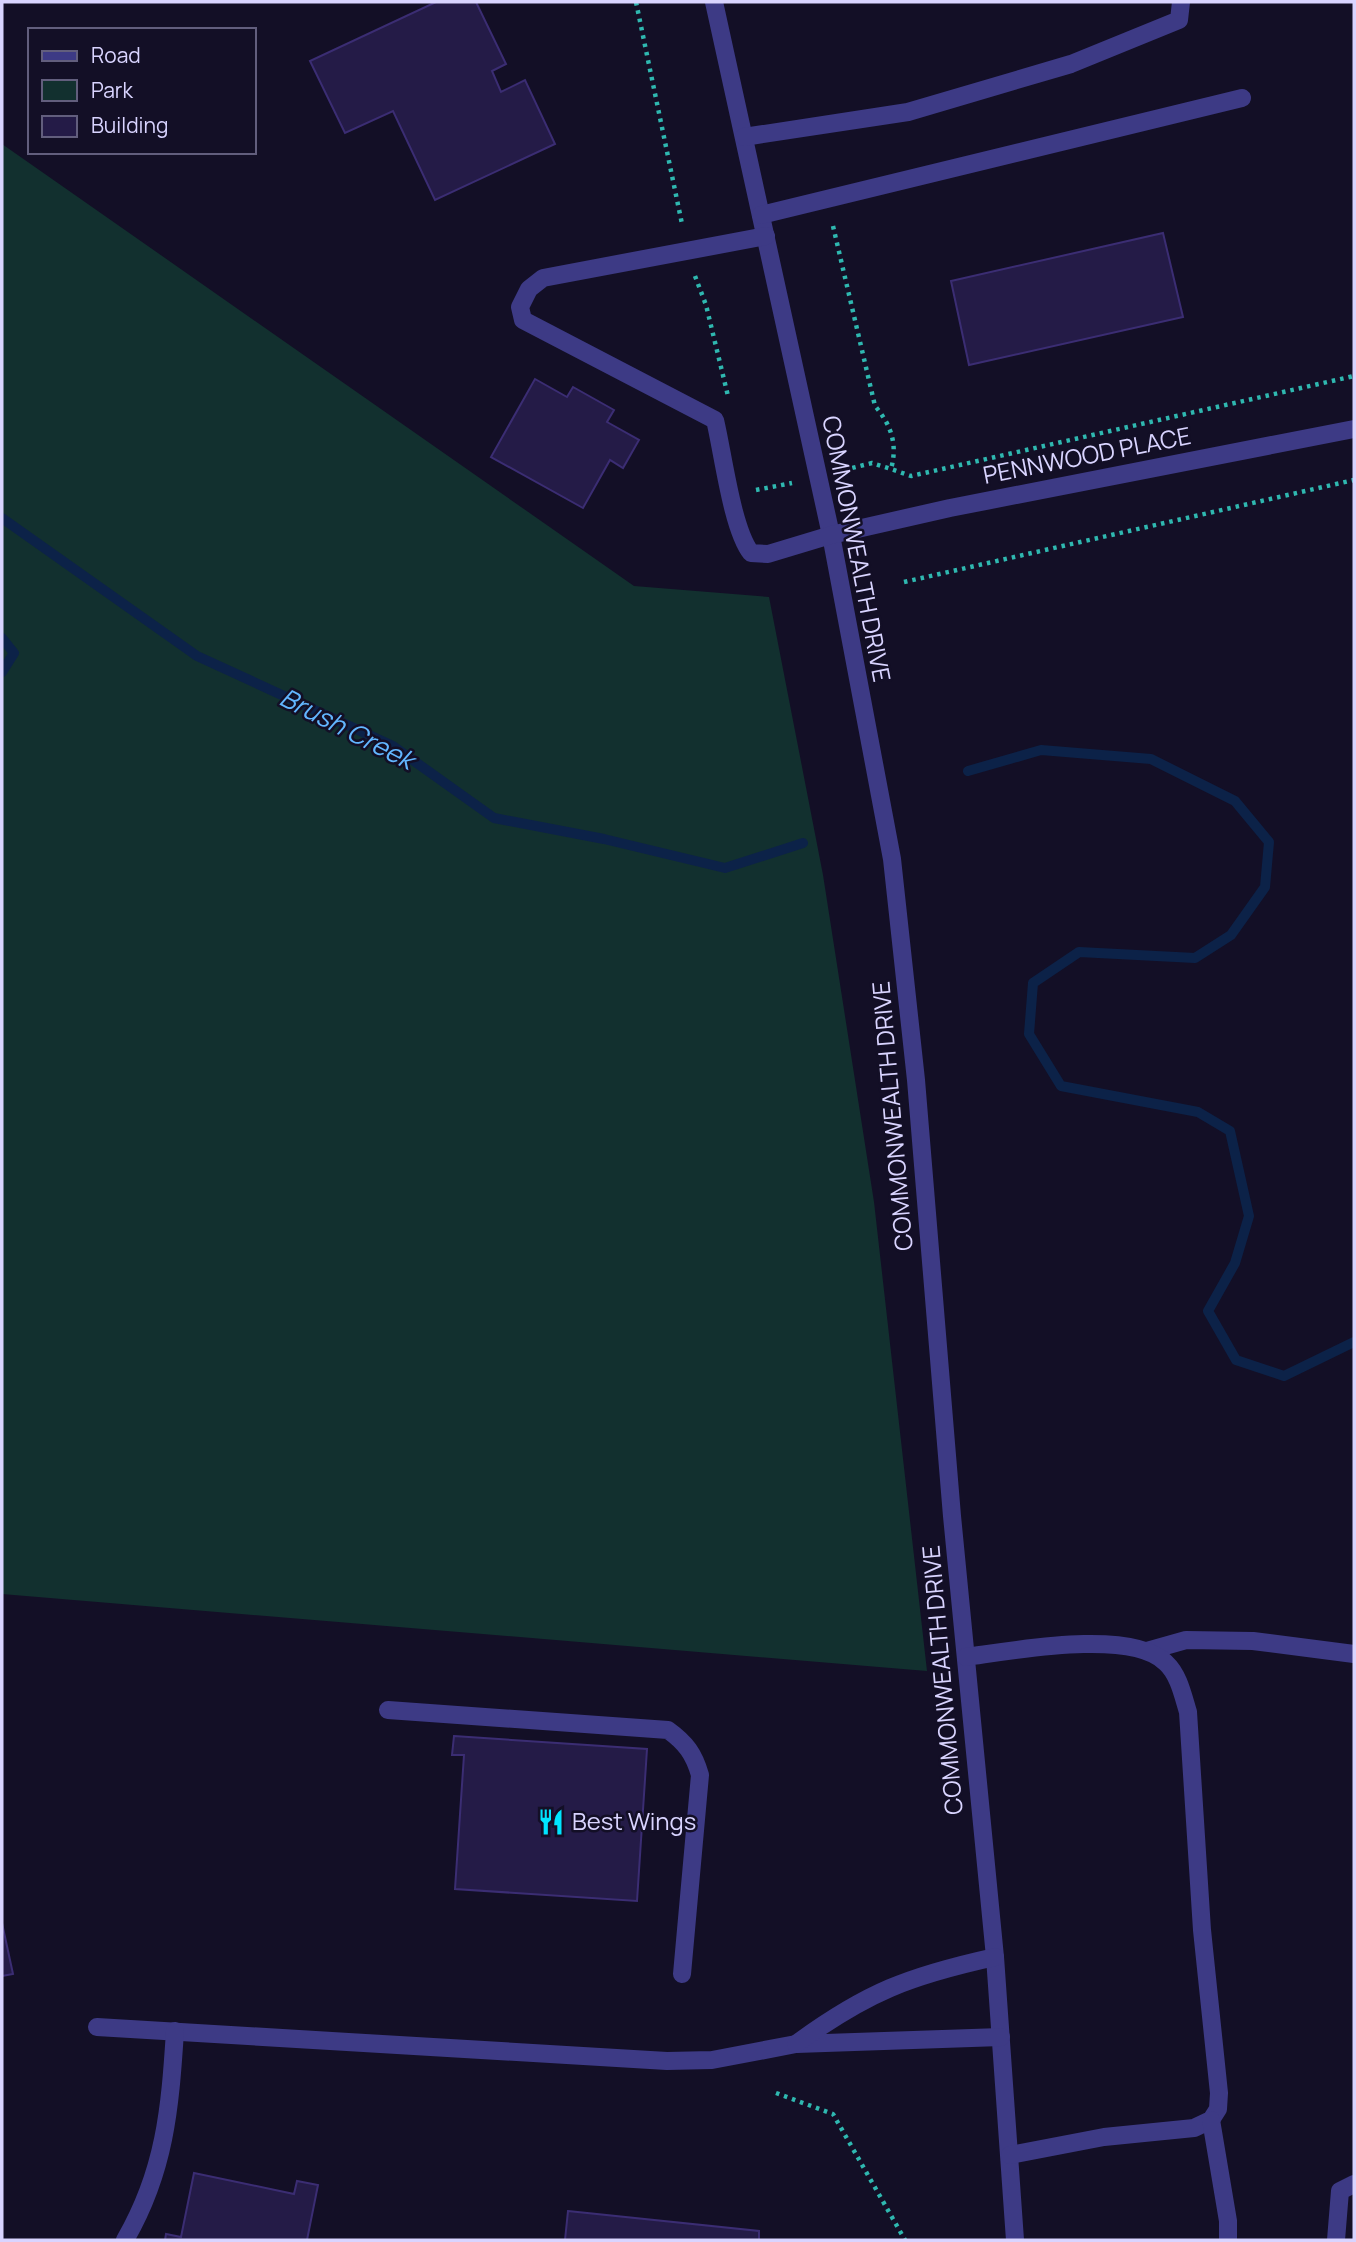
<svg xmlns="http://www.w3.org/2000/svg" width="1356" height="2242" viewBox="0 0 1356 2242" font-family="Manrope,sans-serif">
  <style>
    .green { fill: #12302f }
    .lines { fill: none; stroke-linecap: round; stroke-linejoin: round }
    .stream { stroke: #0c2248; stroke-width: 10 }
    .building { fill: #241b47; stroke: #3b2d73; stroke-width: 2 }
    .path { stroke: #2fb8b0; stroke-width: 4.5; stroke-dasharray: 3.5 5; stroke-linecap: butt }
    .minor { stroke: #3d3a85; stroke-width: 18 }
    .labels { text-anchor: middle; stroke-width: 5; stroke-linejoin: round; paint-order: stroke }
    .street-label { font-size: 24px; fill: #d9d4ff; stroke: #130f26 }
    .poi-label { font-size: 24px; fill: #d9d4ff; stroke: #130f26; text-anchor: start }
    .water-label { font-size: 26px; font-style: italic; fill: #62b6ff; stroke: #130f26 }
  </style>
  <rect width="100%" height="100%" fill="#130f26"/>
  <path class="green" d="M2,144L634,586L769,597L823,875L874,1202L927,1671L2,1594Z"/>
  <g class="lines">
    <g class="stream">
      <path d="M2,518L197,656L393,746L494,818L604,839L725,868L803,843"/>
      <path d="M2,638L14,653L2,672"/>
      <path d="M968,771L1041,750L1151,759L1235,801L1269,842L1265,887L1231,935L1195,958L1079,952L1033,983L1029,1034L1061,1086L1198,1112L1230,1131L1249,1216L1235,1263L1208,1311L1236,1360L1284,1376L1354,1342"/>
    </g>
  </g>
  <g class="building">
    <path d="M436,2H476L506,64L492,71L501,92L525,80L555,144L435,200L393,111L345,133L310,61Z"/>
    <path d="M1163,233L1183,317L969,365L951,281Z"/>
    <path d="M535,379L567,397L573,387L614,410L607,422L639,440L623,468L610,460L583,508L491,457Z"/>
    <path d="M454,1736L647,1749L637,1901L455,1889L464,1755H452Z"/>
    <path d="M2,1923L13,1974L2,1976Z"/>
    <path d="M194,2173L294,2194L297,2181L318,2185L307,2240H165L166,2234L181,2237Z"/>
    <path d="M568,2211L759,2231V2240H565Z"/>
  </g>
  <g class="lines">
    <g class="path">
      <path d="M636,2L682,224"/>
      <path d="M833,226L875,406C891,425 898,444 891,469L911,476L1354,376"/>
      <path d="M695,276L706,305L728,396"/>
      <path d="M844,470L872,463L891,469"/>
      <path d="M756,490L792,483"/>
      <path d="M904,582L1354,480"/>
      <path d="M776,2093L833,2114L905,2240"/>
    </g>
    <g class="minor">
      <path d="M714,2L831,535L892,859L916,1080L952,1516L995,1957L1015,2240"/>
      <path d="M744,137L908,112L1071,64L1179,20L1181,2"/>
      <path d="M761,215L1242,98"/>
      <path d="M766,236L543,278L529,289L520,307L523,320L715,420C723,453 732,529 751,553L768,554L831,535L950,508L1354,429"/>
      <path d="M1147,1651L1186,1640L1253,1641L1354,1654"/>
      <path d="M966,1657C1011,1651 1132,1628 1166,1663C1179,1675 1183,1696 1188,1712L1202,1930L1219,2093L1218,2109L1211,2120L1194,2128L1104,2137L1010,2155"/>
      <path d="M388,1710L668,1730C686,1743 694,1754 700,1775L682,1974"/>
      <path d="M97,2027L667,2061L712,2060L796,2044L1001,2037"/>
      <path d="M796,2044C867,1992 909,1976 995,1957"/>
      <path d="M1211,2120L1228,2221V2240"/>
      <path d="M125,2240C165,2171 170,2109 175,2031"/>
      <path d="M1336,2240L1340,2191L1354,2184"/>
    </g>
  </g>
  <defs>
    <g id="restaurant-bare" transform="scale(2.1)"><path d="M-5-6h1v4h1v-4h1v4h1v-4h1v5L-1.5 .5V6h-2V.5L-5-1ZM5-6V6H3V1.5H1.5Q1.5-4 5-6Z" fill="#00e5ff" stroke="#130f26" stroke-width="2.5" paint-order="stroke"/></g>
  </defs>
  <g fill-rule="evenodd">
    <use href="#restaurant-bare" x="551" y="1822"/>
  </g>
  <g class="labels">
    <g class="street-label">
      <text transform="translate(1087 456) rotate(-11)" y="8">PENNWOOD PLACE</text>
      <text transform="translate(856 549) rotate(79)" y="8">COMMONWEALTH DRIVE</text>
      <text transform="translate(893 1116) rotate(-95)" y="8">COMMONWEALTH DRIVE</text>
      <text transform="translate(943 1680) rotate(-95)" y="8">COMMONWEALTH DRIVE</text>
    </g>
    <g class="poi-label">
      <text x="572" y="1830">Best Wings</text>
    </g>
    <g class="water-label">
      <text transform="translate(347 729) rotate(27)" y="9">Brush Creek</text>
    </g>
  </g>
  <rect width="1356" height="2242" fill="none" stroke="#d9d4ff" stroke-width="7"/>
  <rect x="28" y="28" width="228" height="126" fill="#130f26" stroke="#625e7d" stroke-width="2"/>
  <rect x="42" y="51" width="35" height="10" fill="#3d3a85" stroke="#625e7d" stroke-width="2"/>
  <text x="91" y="63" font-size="21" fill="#d9d4ff">Road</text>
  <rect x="42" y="80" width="35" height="21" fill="#12302f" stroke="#625e7d" stroke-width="2"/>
  <text x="91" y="98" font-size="21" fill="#d9d4ff">Park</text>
  <rect x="42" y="116" width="35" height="21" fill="#241b47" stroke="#625e7d" stroke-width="2"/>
  <text x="91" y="133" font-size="21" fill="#d9d4ff">Building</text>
</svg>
